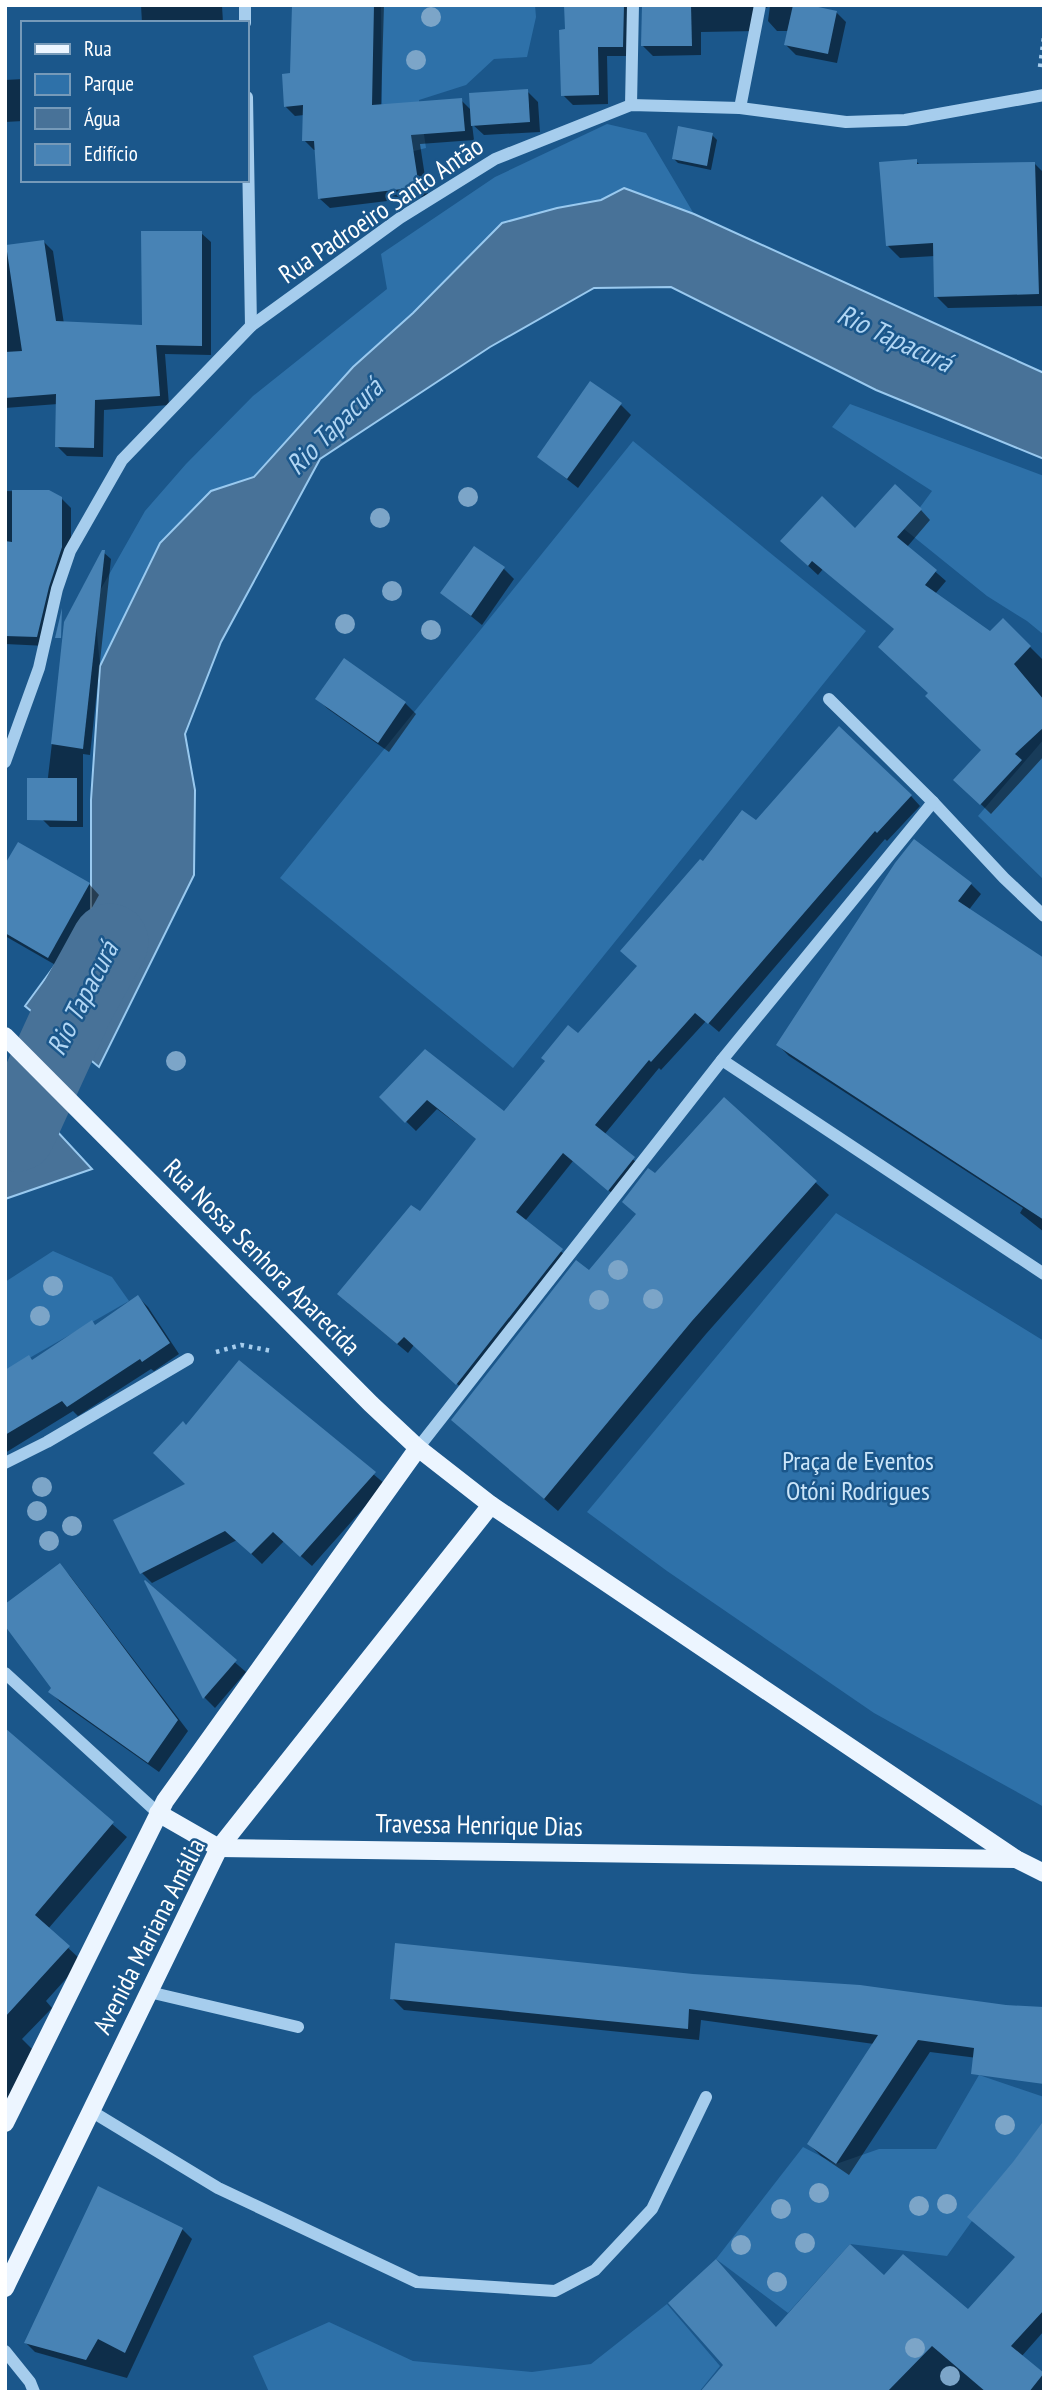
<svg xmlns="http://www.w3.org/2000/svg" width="1049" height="2397" viewBox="0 0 1049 2397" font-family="'PT Sans Narrow',sans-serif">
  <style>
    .green { fill: #2e71a9 }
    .water { fill: #487298; stroke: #99c9ef; stroke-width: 2 }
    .shadow { fill: #0007 }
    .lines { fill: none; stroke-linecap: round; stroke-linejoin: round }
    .river { stroke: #487298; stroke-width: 77 }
    .building { fill: #4883b5 }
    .path { stroke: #a6cded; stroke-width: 4.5; stroke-dasharray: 3.5 5; stroke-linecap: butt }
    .minor { stroke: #a6cded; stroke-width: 12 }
    .major { stroke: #ecf5ff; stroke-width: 18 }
    .tree { fill: #7ca5c8 }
    .labels { text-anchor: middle; stroke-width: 5; stroke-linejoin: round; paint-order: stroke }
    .street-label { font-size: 26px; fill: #fff; stroke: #1b578b }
    .park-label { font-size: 26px; fill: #cbe5f9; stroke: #1b578b }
    .water-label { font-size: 28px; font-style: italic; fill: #b1d6f4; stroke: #1b578b }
  </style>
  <rect width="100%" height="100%" fill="#1b578b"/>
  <g class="green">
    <path d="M381,5H535L536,17L527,57L494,59L466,85L419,100L426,148L394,156L382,103Z"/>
    <path d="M607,124L646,133L694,214L624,188L601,200L557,208L502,223L413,313L353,367L254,477L211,491L160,543L100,666L94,601L145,511L186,464L253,396L387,289L381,254L495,177Z"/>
    <path d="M850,404L1044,476V635L1027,621L987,596L904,529L932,491L832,427Z"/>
    <path d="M633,441L866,631L513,1068L280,878Z"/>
    <path d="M1044,739V880L978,816Z"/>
    <path d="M836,1213L1044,1341V1807L874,1713L667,1571L587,1512Z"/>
    <path d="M53,1251L112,1277L129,1301L5,1372V1282Z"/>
    <path d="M979,2075L1044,2097V2120L947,2256L850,2244L788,2313L716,2259L803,2147L836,2164L879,2149H936Z"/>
    <path d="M667,2304L720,2366L699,2392H269L253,2356L329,2322L413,2361L532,2372L591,2364Z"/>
  </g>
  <g class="water">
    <path d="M624,188L694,214L1044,373V459L876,390L671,287L594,288L490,347L320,459L221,642L185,734L195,790L194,875L99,1067L25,1006L91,916V800L100,666L160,543L211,491L254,477L353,367L413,313L502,223L557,208L601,200Z"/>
    <path d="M5,1075L92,1169L5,1199Z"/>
  </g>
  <g class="shadow">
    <path d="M66,5H95L68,7Z"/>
    <path d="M141,5H222L223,23H142Z"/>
    <path d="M294,5H384L381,106L461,100L472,111L527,91L538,102L540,132L484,135L472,124L474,140L420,144L428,196L330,208L320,199L317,150H314L304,140V115L295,116L285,106L292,75Z"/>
    <path d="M566,5H800L836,12L846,22L837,63L796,55L786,45L789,31H777L768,21L770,6L762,10L757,31L701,32V55L653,56L643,46V5L638,7L633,56H607L608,104L573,105L563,95Z"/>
    <path d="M23,79V121L5,122V80Z"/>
    <path d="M712,135L717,140L711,170L678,163L673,158Z"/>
    <path d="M916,161L921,166L1035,164L1044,173V306L948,308L936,296L935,256L900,258L888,246Z"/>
    <path d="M201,233L211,242V355L165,354L169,405L104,410L103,457L67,456L57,446L58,404L5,408V247L43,241L53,251L64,324L143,327Z"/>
    <path d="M621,405L631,415L578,488L539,457Z"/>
    <path d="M5,491L49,492L61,498L71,508V558L47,646L5,644Z"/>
    <path d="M921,510L930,520L907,547L946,581L935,594L990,633L1003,620L1044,661V756L991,814L956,780L983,750L930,694L896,630L823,569L818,575L792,551Z"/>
    <path d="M474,548L504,569L514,579L482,625L442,593Z"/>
    <path d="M103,552L111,559L90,755L83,754V827H50L43,820L66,623Z"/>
    <path d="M345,660L405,703L416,714L389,752L328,709L317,699Z"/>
    <path d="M5,717L8,743H5Z"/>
    <path d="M911,796L920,806L887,841L885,839L719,1032L706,1021L661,1070L659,1068L604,1135L643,1168L619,1199L573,1161L525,1221L571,1260L467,1393L414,1345L408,1353L348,1303L478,1140L437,1109L416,1131L381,1097L425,1051L504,1113L578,1036L638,966L703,864L756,823Z"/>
    <path d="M5,867L89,884L99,895L59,967L5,936Z"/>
    <path d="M971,884L981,894L968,911L1044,960V1232L1020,1213L1023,1208L789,1056L778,1045Z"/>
    <path d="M655,1176L815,1182L829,1195L706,1334L558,1511L453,1420L590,1273L638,1216Z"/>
    <path d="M138,1297L148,1307L179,1354L154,1371L151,1369L78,1416L73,1411L5,1453V1373L32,1362L96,1327Z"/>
    <path d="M240,1362L385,1484L312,1566L284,1541L262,1564L237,1540L152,1583L142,1573L188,1484L187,1427Z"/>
    <path d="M60,1565L70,1576L188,1731L159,1772L60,1702L50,1691L53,1688Z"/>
    <path d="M149,1588L246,1672L215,1708L205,1698Z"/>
    <path d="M5,1731L127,1837L48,1929L82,1961L46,2001L52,2008L22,2039L43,2060L5,2100Z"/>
    <path d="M692,1975L904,1993L993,2060L930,2052L849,2175L821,2156L809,2144L874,2044L701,2020L699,2040L404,2010L392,1998Z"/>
    <path d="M1044,2123V2331L1021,2357L1044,2376V2392H702L776,2329L885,2277L968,2311L1016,2258L1015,2164Z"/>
    <path d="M182,2229L192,2239L127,2378L35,2352L26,2343Z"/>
  </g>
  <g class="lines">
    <path class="river" d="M5,1131L17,1133L76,1004L110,942"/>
  </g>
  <g class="building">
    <path d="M292,5H374L372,105L462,98L465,131L411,135L419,187L318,199L314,141H302L303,105L284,107L282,74L290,73Z"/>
    <path d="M564,5H624L623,47H598L599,95L561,96L559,30L565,29Z"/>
    <path d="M642,5H691L692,46H641Z"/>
    <path d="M793,5H809L837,11L828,54L784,45Z"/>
    <path d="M528,89L530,122L471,126L469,93Z"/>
    <path d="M678,126L713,133L707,166L672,159Z"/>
    <path d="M917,159V164L1035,162L1039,294L934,297L933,243L886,246L879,162Z"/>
    <path d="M141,231H202V346L156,345L160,396L95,400L94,448L55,447L56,394L5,398V352L22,351L6,245L44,240L56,321L142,325Z"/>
    <path d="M590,381L622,403L567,479L537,457Z"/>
    <path d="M895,484L922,509L897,537L937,570L925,585L990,631L1003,618L1031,646L1014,664L1044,700V727L1015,754L1022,760L980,805L953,780L981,750L925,696L928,693L878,647L894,629L812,561L808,566L780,541L822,496L855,528Z"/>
    <path d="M12,490H49L62,497V547L49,587L37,637L5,636V541L12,542Z"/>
    <path d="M474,546L505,567L471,616L440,593Z"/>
    <path d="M102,550H105L83,749L51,744L64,622Z"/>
    <path d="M62,608L61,638H55Z"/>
    <path d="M344,658L406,702L378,743L315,699Z"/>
    <path d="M839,726L912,795L877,833L875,831L708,1024L695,1013L651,1062L649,1060L595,1125L635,1157L608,1191L563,1153L516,1212L563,1249L456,1385L404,1337L397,1344L337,1294L411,1205L420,1211L476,1139L427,1100L405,1123L379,1097L425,1049L504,1111L545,1061L541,1058L568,1025L578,1033L637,966L620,951L700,859L703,861L742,810L756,820Z"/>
    <path d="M27,778H77V821L27,820Z"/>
    <path d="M914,839L972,883L958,901L1044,958V1220L776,1045L895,863Z"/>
    <path d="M18,842L90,883L48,958L5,933V864Z"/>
    <path d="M724,1097L817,1181L692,1321L544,1499L451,1420L576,1260L589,1270L636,1214L622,1202L648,1168L655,1173Z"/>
    <path d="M138,1295L170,1343L142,1362L140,1359L67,1407L62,1401L5,1435V1370L29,1355L32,1360L92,1320L95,1325Z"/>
    <path d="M239,1360L376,1472L300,1557L273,1532L251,1554L225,1531L140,1574L113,1520L185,1484L153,1453L183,1421L186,1425Z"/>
    <path d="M60,1563L178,1720L148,1763L48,1692L51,1688L5,1626V1604Z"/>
    <path d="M145,1580L237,1660L203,1699L144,1581Z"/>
    <path d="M5,1728L114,1822L35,1915L70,1946L5,2017Z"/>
    <path d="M395,1943L693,1974L860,1985L1006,2005L1044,2007V2084L971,2074L974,2048L918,2040L836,2164L807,2144L878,2035L689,2009L688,2029L390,1999Z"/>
    <path d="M1044,2120V2310L1011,2346L1044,2373L1029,2392H986L932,2346L887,2392H700L723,2365L668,2303L716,2259L776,2327L850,2244L884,2275L903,2254L968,2309L1015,2257L967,2217L1013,2162Z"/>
    <path d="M98,2186L183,2228L125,2353L98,2339L86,2360L24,2343Z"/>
  </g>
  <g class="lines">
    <g class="path">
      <path d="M1040,67L1044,37"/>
      <path d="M216,1352L241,1345L272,1351"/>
    </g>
    <g class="minor">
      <path d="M245,5V23"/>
      <path d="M247,97L251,326"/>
      <path d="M631,105L633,5"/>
      <path d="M740,108L760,5"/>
      <path d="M829,699L933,802L1004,878L1044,916"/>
      <path d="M5,762L39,668L57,589L70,551L122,460L251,326L400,218L495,159L631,105L740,108L846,122L905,120L1044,95"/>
      <path d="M722,1060L1044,1274"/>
      <path d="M418,1448L722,1060L933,802"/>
      <path d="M5,1463L47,1442L188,1359"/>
      <path d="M5,1673L158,1813"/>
      <path d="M149,1992L298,2027"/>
      <path d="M91,2111L218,2188L417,2282L555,2291L595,2270L652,2209L706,2097"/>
      <path d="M5,2351L30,2382L34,2392"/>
    </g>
    <g class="major">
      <path d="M5,1036L371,1404L418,1448L491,1505L1016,1859L1044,1873"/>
      <path d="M158,1813L219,1848L1016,1859"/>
      <path d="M5,2123L165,1801L418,1448"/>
      <path d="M5,2288L219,1848L491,1505"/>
    </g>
  </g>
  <g class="tree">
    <circle cx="431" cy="17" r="10"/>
    <circle cx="416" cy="60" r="10"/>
    <circle cx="468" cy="497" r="10"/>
    <circle cx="380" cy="518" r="10"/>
    <circle cx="392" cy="591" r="10"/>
    <circle cx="345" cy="624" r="10"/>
    <circle cx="431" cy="630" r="10"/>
    <circle cx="176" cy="1061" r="10"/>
    <circle cx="618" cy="1270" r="10"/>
    <circle cx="53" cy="1286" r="10"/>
    <circle cx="653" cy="1299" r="10"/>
    <circle cx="599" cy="1300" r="10"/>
    <circle cx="40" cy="1316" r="10"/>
    <circle cx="42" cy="1487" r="10"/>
    <circle cx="37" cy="1511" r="10"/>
    <circle cx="72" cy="1526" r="10"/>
    <circle cx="49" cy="1541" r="10"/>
    <circle cx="1005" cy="2125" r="10"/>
    <circle cx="819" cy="2193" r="10"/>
    <circle cx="947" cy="2204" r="10"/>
    <circle cx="919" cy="2206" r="10"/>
    <circle cx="781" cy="2209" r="10"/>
    <circle cx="805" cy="2243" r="10"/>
    <circle cx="741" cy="2245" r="10"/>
    <circle cx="777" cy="2282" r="10"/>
    <circle cx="915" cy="2348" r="10"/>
    <circle cx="950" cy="2376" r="10"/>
  </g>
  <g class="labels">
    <g class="street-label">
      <text transform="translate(381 210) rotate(-34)" y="9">Rua Padroeiro Santo Antão</text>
      <text transform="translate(262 1257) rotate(45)" y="9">Rua Nossa Senhora Aparecida</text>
      <text transform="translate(479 1825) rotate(1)" y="9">Travessa Henrique Dias</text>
      <text transform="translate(149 1936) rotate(-63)" y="9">Avenida Mariana Amália</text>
    </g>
    <g class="park-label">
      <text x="858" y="1470">Praça de Eventos<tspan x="858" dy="30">Otóni Rodrigues</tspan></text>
    </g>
    <g class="water-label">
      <text transform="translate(895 338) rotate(25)" y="10">Rio Tapacurá</text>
      <text transform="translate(334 426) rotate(-45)" y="10">Rio Tapacurá</text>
      <text transform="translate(82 998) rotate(-63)" y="10">Rio Tapacurá</text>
    </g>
  </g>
  <rect width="1049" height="2397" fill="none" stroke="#ffffff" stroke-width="14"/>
  <rect x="21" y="21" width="228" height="161" fill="#1b578b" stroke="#769ab9" stroke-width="2"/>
  <rect x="35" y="44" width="35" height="10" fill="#ecf5ff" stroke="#769ab9" stroke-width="2"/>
  <text x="84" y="56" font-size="21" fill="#ffffff">Rua</text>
  <rect x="35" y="74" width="35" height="21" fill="#2e71a9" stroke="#769ab9" stroke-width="2"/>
  <text x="84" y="91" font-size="21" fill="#ffffff">Parque</text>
  <rect x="35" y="108" width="35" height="21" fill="#487298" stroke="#769ab9" stroke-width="2"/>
  <text x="84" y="126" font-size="21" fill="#ffffff">Água</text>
  <rect x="35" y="144" width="35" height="21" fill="#4883b5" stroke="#769ab9" stroke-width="2"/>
  <text x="84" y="161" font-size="21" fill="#ffffff">Edifício</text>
</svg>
